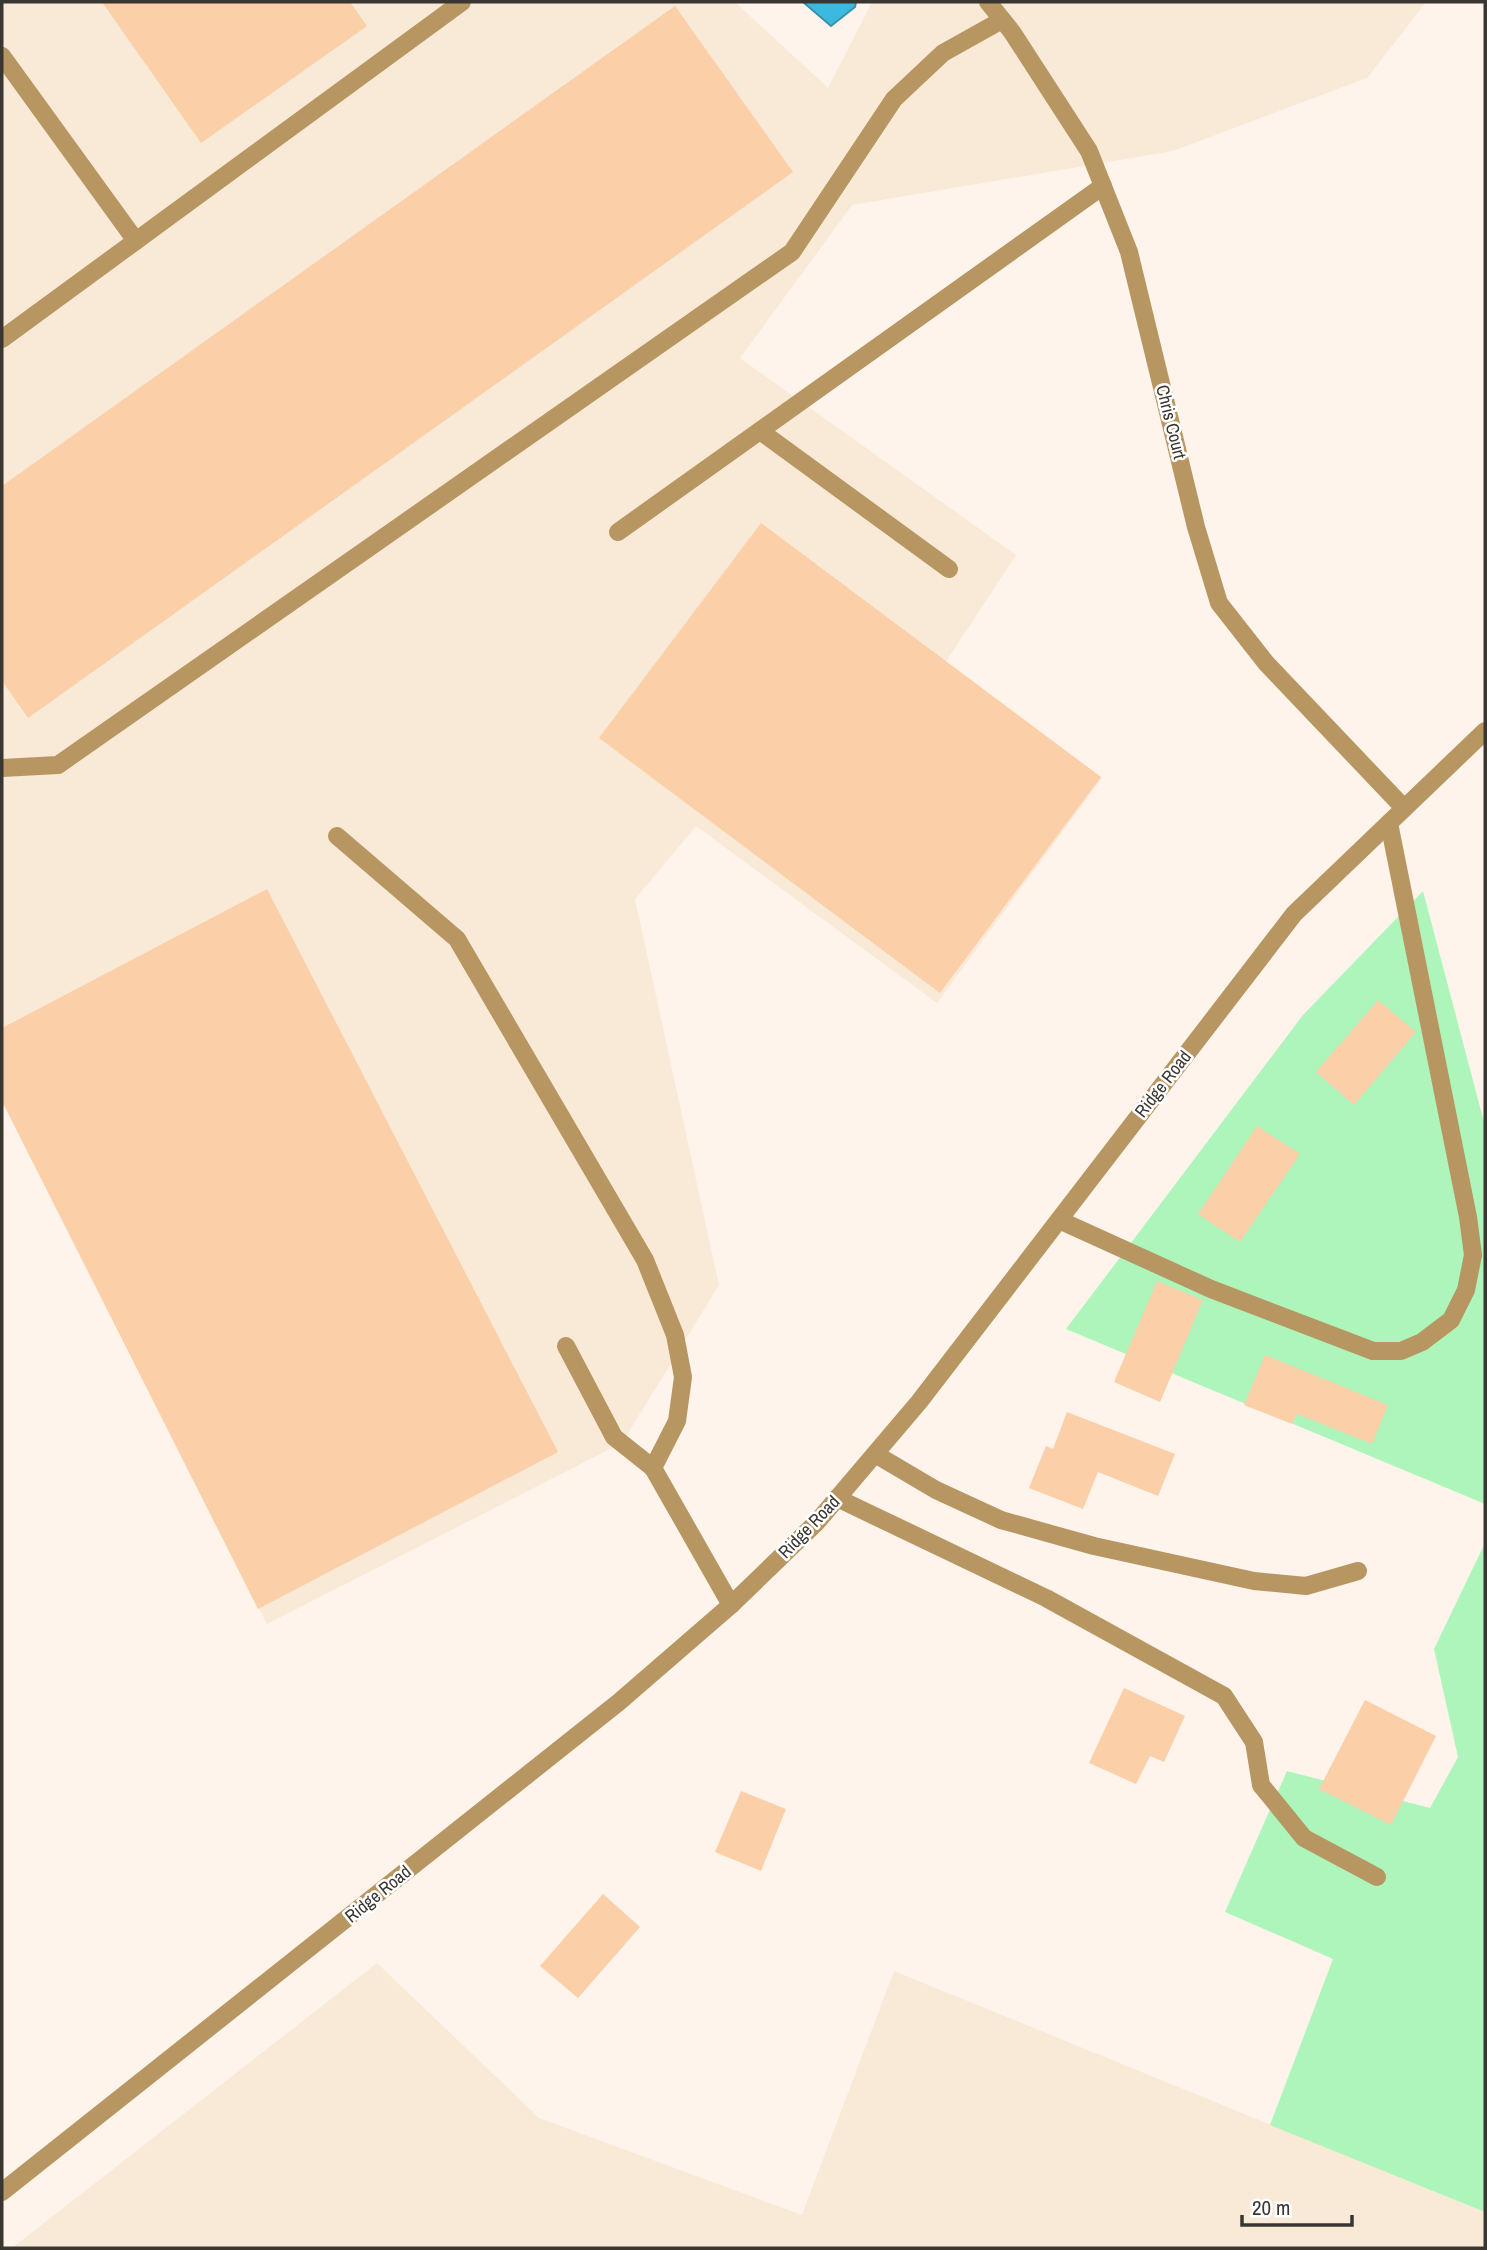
<svg xmlns="http://www.w3.org/2000/svg" width="1487" height="2250" viewBox="0 0 1487 2250" font-family="'Archivo Narrow',sans-serif">
  <style>
    .industrial { fill: #f9e9d7 }
    .green { fill: #adf5bb }
    .water { fill: #3cb9de; stroke: #3b92ab; stroke-width: 2 }
    .building { fill: #fbcfa8 }
    .lines { fill: none; stroke-linecap: round; stroke-linejoin: round }
    .minor { stroke: #b89662; stroke-width: 18 }
    .labels { text-anchor: middle; stroke-width: 5; stroke-linejoin: round; paint-order: stroke }
    .street-label { font-size: 18px; fill: #3a3733; stroke: #fff }
  </style>
  <rect width="100%" height="100%" fill="#fef4eb"/>
  <g class="industrial">
    <path d="M2,2H735L828,88L872,2H1426L1367,78L1173,151L852,205L740,358L1016,555L945,663L1102,778L937,1003L696,826L635,899L719,1285L622,1443L267,1624L2,1102Z"/>
    <path d="M377,1963L539,2118L802,2215L894,1971L1485,2212V2248H12Z"/>
  </g>
  <g class="green">
    <path d="M1423,891L1485,1126V1504L1066,1329L1303,1015Z"/>
    <path d="M1485,1543V2212L1270,2125L1333,1959L1225,1912L1287,1771L1430,1808L1458,1757L1434,1649Z"/>
  </g>
  <path class="water" d="M803,2H856L855,7L831,26Z"/>
  <g class="building">
    <path d="M102,2H350L367,26L201,143Z"/>
    <path d="M675,6L793,172L28,718L2,681V486Z"/>
    <path d="M761,523L1101,777L940,993L599,738Z"/>
    <path d="M267,889L558,1452L258,1609L2,1101V1028Z"/>
    <path d="M1378,1000L1416,1032L1354,1105L1316,1072Z"/>
    <path d="M1257,1126L1300,1154L1240,1242L1198,1214Z"/>
    <path d="M1157,1281L1203,1300L1160,1402L1114,1382Z"/>
    <path d="M1265,1355L1388,1405L1372,1444L1297,1414L1292,1424L1244,1405Z"/>
    <path d="M1067,1412L1175,1454L1158,1496L1098,1472L1083,1509L1029,1488L1046,1446L1053,1449Z"/>
    <path d="M1124,1688L1185,1716L1164,1762L1150,1756L1136,1784L1089,1763Z"/>
    <path d="M1365,1700L1436,1736L1391,1825L1319,1789Z"/>
    <path d="M741,1791L786,1809L761,1871L715,1852Z"/>
    <path d="M603,1894L640,1927L578,1998L540,1966Z"/>
  </g>
  <g class="lines">
    <g class="minor">
      <path d="M988,2L1012,32L1089,151L1129,252L1196,527L1219,603L1266,663L1404,808"/>
      <path d="M2,56L136,241"/>
      <path d="M2,339L462,2"/>
      <path d="M760,431L949,569"/>
      <path d="M618,532L1103,186"/>
      <path d="M2,768L58,765L792,252L894,99L943,53L1002,20"/>
      <path d="M337,836L457,939L645,1260L675,1335L683,1377L677,1421L653,1468L731,1605"/>
      <path d="M1059,1220L1211,1289L1373,1351H1401L1422,1342L1451,1320L1466,1290L1473,1255L1468,1217L1389,823"/>
      <path d="M566,1346L614,1437L653,1468"/>
      <path d="M875,1454L936,1490L1001,1520L1094,1546L1254,1581L1306,1586L1358,1571"/>
      <path d="M837,1498L1046,1598L1224,1696L1254,1742L1261,1785L1304,1838L1377,1877"/>
      <path d="M2,2192L619,1702L731,1605L817,1522L919,1402L1294,914L1485,731"/>
    </g>
  </g>
  <g class="labels">
    <g class="street-label">
      <text transform="translate(1171 422) rotate(76)" y="6">Chris Court</text>
      <text transform="translate(1163 1084) rotate(-52)" y="6">Ridge Road</text>
      <text transform="translate(809 1527) rotate(-46)" y="6">Ridge Road</text>
      <text transform="translate(378 1894) rotate(-39)" y="6">Ridge Road</text>
    </g>
  </g>
  <rect width="1487" height="2250" fill="none" stroke="#3a3733" stroke-width="7"/>
  <path d="M1242 2215v10h110v-10" fill="none" stroke="#3a3733" stroke-width="3.5"/>
  <text x="1252" y="2215" font-size="21" fill="#3a3733" stroke="#ffffff" stroke-width="5" paint-order="stroke">20 m</text>
</svg>
